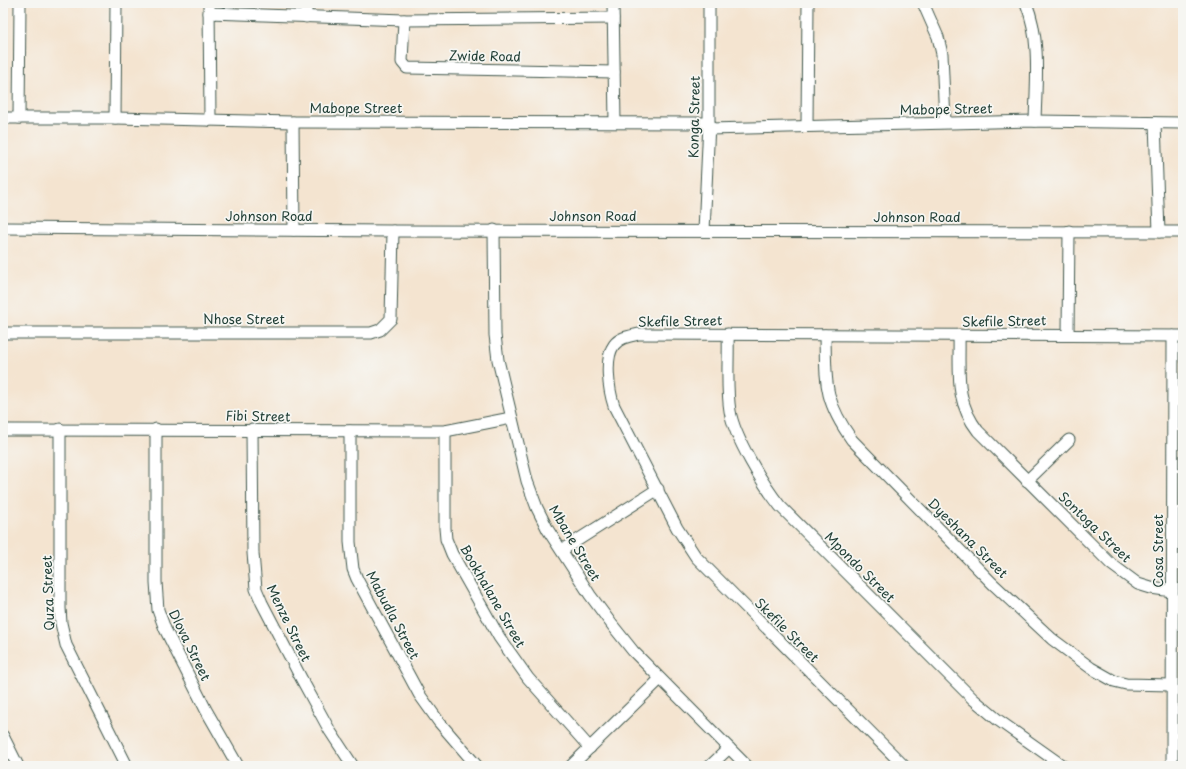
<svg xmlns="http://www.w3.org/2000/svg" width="1186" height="769" viewBox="0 0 1186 769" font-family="'Playpen Sans',sans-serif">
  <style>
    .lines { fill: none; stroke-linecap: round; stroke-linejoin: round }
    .street-casing { stroke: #3f564b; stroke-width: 13 }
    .street { stroke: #fff; stroke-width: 11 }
    .labels { text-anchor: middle; stroke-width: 3.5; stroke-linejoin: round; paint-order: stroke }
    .street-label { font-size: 13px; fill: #1f3d34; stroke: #f6f6f2 }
  </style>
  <rect width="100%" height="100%" fill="#f6f6f2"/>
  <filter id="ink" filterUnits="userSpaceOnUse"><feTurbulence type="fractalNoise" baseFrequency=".025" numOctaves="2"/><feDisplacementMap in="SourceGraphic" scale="8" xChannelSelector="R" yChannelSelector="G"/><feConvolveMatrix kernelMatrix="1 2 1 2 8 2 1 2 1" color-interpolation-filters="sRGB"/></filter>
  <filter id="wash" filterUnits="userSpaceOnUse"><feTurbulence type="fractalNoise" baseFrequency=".012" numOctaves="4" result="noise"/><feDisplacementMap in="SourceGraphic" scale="16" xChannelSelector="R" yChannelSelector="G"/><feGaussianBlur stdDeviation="0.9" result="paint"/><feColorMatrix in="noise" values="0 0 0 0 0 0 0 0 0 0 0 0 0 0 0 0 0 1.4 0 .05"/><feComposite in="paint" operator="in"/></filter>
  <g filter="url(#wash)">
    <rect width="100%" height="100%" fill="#f4e4d0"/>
  </g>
  <g filter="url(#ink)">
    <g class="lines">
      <g class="street-casing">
        <g id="street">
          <path d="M209,3L210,120"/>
          <path d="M613,3L615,122"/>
          <path d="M923,3L938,37L942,54L945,122"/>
          <path d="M1026,3C1041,40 1036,82 1035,121"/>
          <path d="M209,13L404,20L613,18"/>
          <path d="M306,17V3"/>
          <path d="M404,20L402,62L407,68L614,72"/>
          <path d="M3,118H115L293,122L709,123"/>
          <path d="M19,118L20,3"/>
          <path d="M115,118L116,3"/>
          <path d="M293,122L294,230"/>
          <path d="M1155,123L1159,232"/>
          <path d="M807,125L808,3"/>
          <path d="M709,129L1035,121L1183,123"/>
          <path d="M3,228L393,231L1183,232"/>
          <path d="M494,230L495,335L498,360L527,481L537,508L548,530L590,595L613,626L633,651L747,766"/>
          <path d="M704,231L709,123V3"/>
          <path d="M3,333H371L380,330L391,319L393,231"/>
          <path d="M728,334C729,359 726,387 730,411C734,437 764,486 780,506L973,699L998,720L1063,766"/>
          <path d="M1068,334L1069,231"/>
          <path d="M825,335C826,383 823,399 852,440L992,583L1052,639L1091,668L1114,681L1126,684L1171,685"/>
          <path d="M959,335C960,372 954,400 978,431L1111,564L1138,584L1151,588L1172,591"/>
          <path d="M60,429V608L61,623L66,645L127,766"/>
          <path d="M156,429V582L158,610L165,629L206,710L238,766"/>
          <path d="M252,429L253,553L256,589L262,603L301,678L330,731L353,766"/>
          <path d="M3,430L445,431L511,418"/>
          <path d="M350,431V542L353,569L357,579L419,694L439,722L477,766"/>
          <path d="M445,431V528L446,539L452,554L499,637L528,678L590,748"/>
          <path d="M1027,481L1069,440"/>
          <path d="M562,550L658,489"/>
          <path d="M3,736L18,766"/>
          <path d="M571,766L660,679"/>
          <path d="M710,766L729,748"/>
          <path d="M904,766L696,557L677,528L614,406C609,391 604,358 614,345C620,337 630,336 639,334L1183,336"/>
          <path d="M1172,766L1173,336"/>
        </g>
      </g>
      <use href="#street" class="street"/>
    </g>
  </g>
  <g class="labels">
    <g class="street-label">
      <text transform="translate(485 56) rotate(1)" y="5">Zwide Road</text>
      <text x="356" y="113">Mabope Street</text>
      <text transform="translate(946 109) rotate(-1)" y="5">Mabope Street</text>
      <text transform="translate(694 117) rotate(-89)" y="5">Konga Street</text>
      <text x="269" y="221">Johnson Road</text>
      <text x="593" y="221">Johnson Road</text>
      <text x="917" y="222">Johnson Road</text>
      <text x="244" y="324">Nhose Street</text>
      <text transform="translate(680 321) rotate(-1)" y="5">Skefile Street</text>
      <text transform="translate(1004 321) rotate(-1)" y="5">Skefile Street</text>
      <text transform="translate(258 416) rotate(1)" y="5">Fibi Street</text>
      <text transform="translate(1095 527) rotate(44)" y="5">Sontoga Street</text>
      <text transform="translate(968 538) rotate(45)" y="5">Dyeshana Street</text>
      <text transform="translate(575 543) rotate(59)" y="5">Mbane Street</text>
      <text transform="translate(1158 551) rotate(-90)" y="5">Cosa Street</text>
      <text transform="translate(860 567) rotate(45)" y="5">Mpondo Street</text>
      <text transform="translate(48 593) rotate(-92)" y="5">Quza Street</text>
      <text transform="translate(493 596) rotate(60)" y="5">Bookhalane Street</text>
      <text transform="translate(393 615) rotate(62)" y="5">Mabudla Street</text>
      <text transform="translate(289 623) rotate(64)" y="5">Menze Street</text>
      <text transform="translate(787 630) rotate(45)" y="5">Skefile Street</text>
      <text transform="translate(190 645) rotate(64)" y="5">Dlova Street</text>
    </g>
  </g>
  <rect width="1186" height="769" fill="none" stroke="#f6f6f2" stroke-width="16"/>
</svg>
